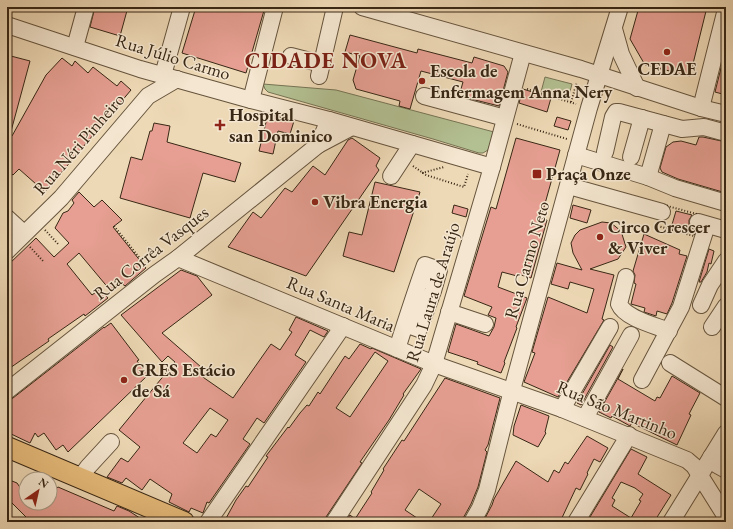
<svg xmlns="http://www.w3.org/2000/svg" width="733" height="529" viewBox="0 0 733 529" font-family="'EB Garamond',serif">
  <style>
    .green { fill: #b3c092; stroke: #767454 }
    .building { fill: #e69f92; stroke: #382715; fill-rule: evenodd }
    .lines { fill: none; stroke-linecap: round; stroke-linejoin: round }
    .minor-casing { stroke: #66543d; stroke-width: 18 }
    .major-casing { stroke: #382715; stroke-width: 22 }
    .path { stroke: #382715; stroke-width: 2; stroke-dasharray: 1 2; stroke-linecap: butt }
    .minor { stroke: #f4e6d0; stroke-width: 16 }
    .major { stroke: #e7bc7b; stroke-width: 20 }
    .poi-dot { fill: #8f2418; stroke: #f4e6d0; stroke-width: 1.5 }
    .labels { text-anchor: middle; stroke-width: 3; stroke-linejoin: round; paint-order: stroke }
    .street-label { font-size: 18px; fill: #382715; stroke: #f4e6d0 }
    .poi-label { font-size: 18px; font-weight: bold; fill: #382715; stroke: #f4e6d0; text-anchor: start }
    .district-label { font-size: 22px; font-weight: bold; letter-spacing: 1px; fill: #7a1f14; stroke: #f4e6d0 }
  </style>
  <rect width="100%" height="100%" fill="#eed9b6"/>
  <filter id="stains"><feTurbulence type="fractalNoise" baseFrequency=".005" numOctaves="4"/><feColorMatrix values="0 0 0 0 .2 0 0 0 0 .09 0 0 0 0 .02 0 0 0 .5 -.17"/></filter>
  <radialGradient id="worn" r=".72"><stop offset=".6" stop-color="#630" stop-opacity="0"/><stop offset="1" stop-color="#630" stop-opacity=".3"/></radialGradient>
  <g class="green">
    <path d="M545,77L572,84L568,99L541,92Z"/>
    <path d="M263,84L336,90L494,132L488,150L483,153H479L433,139L268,92L265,89Z"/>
  </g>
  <g class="building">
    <path d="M95,7H128L120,36L90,27Z"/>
    <path d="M196,7H265L246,73L182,53Z"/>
    <path d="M639,7H707L690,76L645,65L630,39Z"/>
    <path d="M350,35L417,53L418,49L472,63L474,57L504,66L508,72L499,106L459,96L463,82L421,71L410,109L399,106L400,101L356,89L353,80L360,56L345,52Z"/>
    <path d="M726,48V95L715,92Z"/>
    <path d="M7,55L30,61L10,135L7,134L12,136L46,75L62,58L72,66L75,61L88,73L93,67L117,86L121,81L131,90L45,192L19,169L13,175L7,171Z"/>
    <path d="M523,89L551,98L547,112L519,103Z"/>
    <path d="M268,114L294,121L290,134L278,131L273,154L259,151Z"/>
    <path d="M557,117L571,121L568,130L554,126Z"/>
    <path d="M154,123L170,126L167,142L241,163L235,182L203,173L190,218L120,198L131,157L142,160L150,131H152Z"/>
    <path d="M699,137H703L726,142V193L678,179L662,172L660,168L666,147L673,142L681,141L696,145Z"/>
    <path d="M352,138L380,158L376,166L379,170L306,276L228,247L253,212L261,218L285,188L292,192L313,166L325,175L348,140Z"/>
    <path d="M516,138L560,150L541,218L547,220L531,278L518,274L517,276L502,272L498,287L527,298L516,327L517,328L504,362L505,363L501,373L477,364L478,362L448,352L456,324L489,336L494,327L496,318L488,315L492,307L464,296L491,207L496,209Z"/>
    <path d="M375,182L420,192L394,272L343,256L349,232L362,235Z"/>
    <path d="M79,192L94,207L102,200L122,220L113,227L146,268L125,286L120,282L110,290L79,253L67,264L92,295L100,289L108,298L85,316L84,314L48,339L49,341L7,370V266L36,238L54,257L69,243L55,228L63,213L68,211L74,203L72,200Z"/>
    <path d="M454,205L468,209L466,217L452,213Z"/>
    <path d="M573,205L591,210L587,223L570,218Z"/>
    <path d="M676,211L692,215L689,220V225L691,228L690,233L671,228Z"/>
    <path d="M602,222L611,223L621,231L626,247L618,259L590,269L614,275L602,319L604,320L558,397L524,382L535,353L532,352L548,297L587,313L594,289L570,282L568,289L551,284L557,263L582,270L573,253L571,243L575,235L580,230Z"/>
    <path d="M644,234L680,250L679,254L687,256L672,303L667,314L657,311L656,316L644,312L645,308L631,304L636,284L634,283L635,275L633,271Z"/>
    <path d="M709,249L714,251L711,264L709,263L707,272L701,282H699Z"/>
    <path d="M181,270L197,276L212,295L162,333L201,367L197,373L233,398L271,344L280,350L292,332L289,330L296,317L328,331L324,337L310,330L295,355L306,362L264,423L257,418L243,439L250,444L209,503L207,502L203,513L191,508L189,512L169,502L172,494L150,479L142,490L126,478L122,483L107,477L121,458L128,462L140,447L119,430L175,362L168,356L162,362L121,315ZM210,408L228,420L216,437L211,434L197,453L183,443Z"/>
    <path d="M111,323L139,360L137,361L148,375L68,452L63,445L56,450L44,433L38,437L35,433L30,443L7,432V400L13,398L104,327V328Z"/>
    <path d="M360,344L371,349L372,348L421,369L403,394L404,395L389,420L360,462L362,463L326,517L325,522H224L236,500L246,486L248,487L268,457L266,456L288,427L289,428L300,413L307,405L309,406L318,392L320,394L345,356L349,359ZM375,352L388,361L350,417L336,408Z"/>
    <path d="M610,345L613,347L581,405L577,403Z"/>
    <path d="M623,369L618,379L655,401L657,397L660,398L672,376L700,393L689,414L691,415L677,445L632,423L630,426L612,416L611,418L599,412Z"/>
    <path d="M445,378L500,398L488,445L485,450L487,452L478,487L471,504L461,522H429L441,504L419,489L405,510L423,522H345L350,515L355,519L372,493L371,492L384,470L383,469L402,440L404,441Z"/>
    <path d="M521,405L549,416L545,432L546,433L538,447L513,435L514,426Z"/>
    <path d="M587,436L608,448L600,462L594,459L587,473L588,474L580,490L576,488L560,522H483L492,505L494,499L516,461L548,482L554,470L559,473L565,462L568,464Z"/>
    <path d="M631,449L647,457L638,474L671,495L654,522H587ZM621,482L635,488L643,494L639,500L641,501L631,518L612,506L615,500L612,498Z"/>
    <path d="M7,479L17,483L26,496V503H50V493L58,487L114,511L117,506L129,511L146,522H31L7,498Z"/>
  </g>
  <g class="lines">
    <g class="minor-casing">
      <g id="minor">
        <path d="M362,7L581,69L701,108L726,114"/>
        <path d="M7,25L140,69L251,100L329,120L492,167"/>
        <path d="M614,29L621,54L637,88"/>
        <path d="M75,47L86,7"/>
        <path d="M291,56L322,64"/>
        <path d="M163,75L182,7"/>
        <path d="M319,76L335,7"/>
        <path d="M424,96L505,118"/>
        <path d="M251,100L275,7"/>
        <path d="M701,108L726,9"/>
        <path d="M318,145L352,127"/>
        <path d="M605,152L613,117L616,112H619L682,129L704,127L726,133"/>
        <path d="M576,155L648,177L663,124"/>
        <path d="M631,157L642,118"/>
        <path d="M391,176L412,144"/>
        <path d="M648,177L675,188L726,203"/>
        <path d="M569,186L662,212"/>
        <path d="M7,218L19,229L21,236"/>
        <path d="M698,222L726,230"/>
        <path d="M7,251L61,198L148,96L177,79"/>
        <path d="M178,258L434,364L562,409L687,460L694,466L726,517"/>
        <path d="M626,277L619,304C625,318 654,325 669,331"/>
        <path d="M701,305L710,285L726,261"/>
        <path d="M449,312L485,324"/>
        <path d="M712,327L726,306"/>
        <path d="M397,349C406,321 415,293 425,265L439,270L433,291L419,329L405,324"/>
        <path d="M670,363L726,398"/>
        <path d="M642,380L681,307L707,225"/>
        <path d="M7,391L154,275L178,258L318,145L329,120"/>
        <path d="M562,409L610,327"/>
        <path d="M585,418L631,335"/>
        <path d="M711,457L717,465L726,470"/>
        <path d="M80,478L88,467L111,442"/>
        <path d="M208,522L343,326"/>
        <path d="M334,522L424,385L434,364L492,167L523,53"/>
        <path d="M472,522L480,508L487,490L512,390L589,108L620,7"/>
        <path d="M576,522L629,435"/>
        <path d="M671,522L726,433"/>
      </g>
    </g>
    <g class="major-casing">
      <path id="major" d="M7,447L184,522"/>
    </g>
    <g class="path">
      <path d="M527,89L576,104"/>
      <path d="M571,102L577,82"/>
      <path d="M517,124L567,139"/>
      <path d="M413,166L426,175L464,187L468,174"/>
      <path d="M422,173L444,167"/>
      <path d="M664,205L700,215L694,236L658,226Z"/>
      <path d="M114,226L146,266"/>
      <path d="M45,230L59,245"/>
      <path d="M30,247L43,261"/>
    </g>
    <use href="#minor" class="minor"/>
    <use href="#major" class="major"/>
  </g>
  <g class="poi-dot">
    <circle cx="667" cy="52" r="4"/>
    <circle cx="422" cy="81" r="4"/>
    <path d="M218 119h4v4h4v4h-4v4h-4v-4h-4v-4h4z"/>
    <rect x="532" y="169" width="10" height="10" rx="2"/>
    <circle cx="315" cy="202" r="4"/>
    <circle cx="600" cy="237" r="4"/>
    <circle cx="124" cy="380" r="4"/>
  </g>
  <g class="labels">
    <g class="street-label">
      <text transform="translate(173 57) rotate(17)" y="6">Rua Júlio Carmo</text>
      <text transform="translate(79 144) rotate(-49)" y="6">Rua Néri Pinheiro</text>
      <text transform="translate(151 253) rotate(-38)" y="6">Rua Corrêa Vasques</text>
      <text transform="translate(527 260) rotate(-74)" y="6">Rua Carmo Neto</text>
      <text transform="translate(433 292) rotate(-73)" y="6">Rua Laura de Araújo</text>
      <text transform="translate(341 304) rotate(23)" y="6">Rua Santa Maria</text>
      <text transform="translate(617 410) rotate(22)" y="6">Rua São Martinho</text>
    </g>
    <g class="poi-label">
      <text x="667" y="75" text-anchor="middle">CEDAE</text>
      <text x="430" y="77">Escola de<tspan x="430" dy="21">Enfermagem Anna Nery</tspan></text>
      <text x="229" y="121">Hospital<tspan x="229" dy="21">san Dominico</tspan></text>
      <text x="546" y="180">Praça Onze</text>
      <text x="323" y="208">Vibra Energia</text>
      <text x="608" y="233">Circo Crescer<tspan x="608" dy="21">&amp; Viver</tspan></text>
      <text x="132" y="376">GRES Estácio<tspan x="132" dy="21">de Sá</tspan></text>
    </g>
    <g class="district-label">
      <text x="326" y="68">CIDADE NOVA</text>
    </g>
  </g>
  <rect width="733" height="529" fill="none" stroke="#eed9b6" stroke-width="24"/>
  <rect x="8" y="8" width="717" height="513" fill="none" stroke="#382715" stroke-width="2"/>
  <rect x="12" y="12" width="709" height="505" fill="none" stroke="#382715"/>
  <g transform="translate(38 491) rotate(34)"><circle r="19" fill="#f4e6d0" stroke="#a99a85"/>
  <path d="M0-3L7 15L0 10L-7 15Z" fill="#8f2418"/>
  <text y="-6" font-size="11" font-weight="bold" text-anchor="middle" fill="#382715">N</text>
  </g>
  <rect width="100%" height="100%" filter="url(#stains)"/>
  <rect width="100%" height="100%" fill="url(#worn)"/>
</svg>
